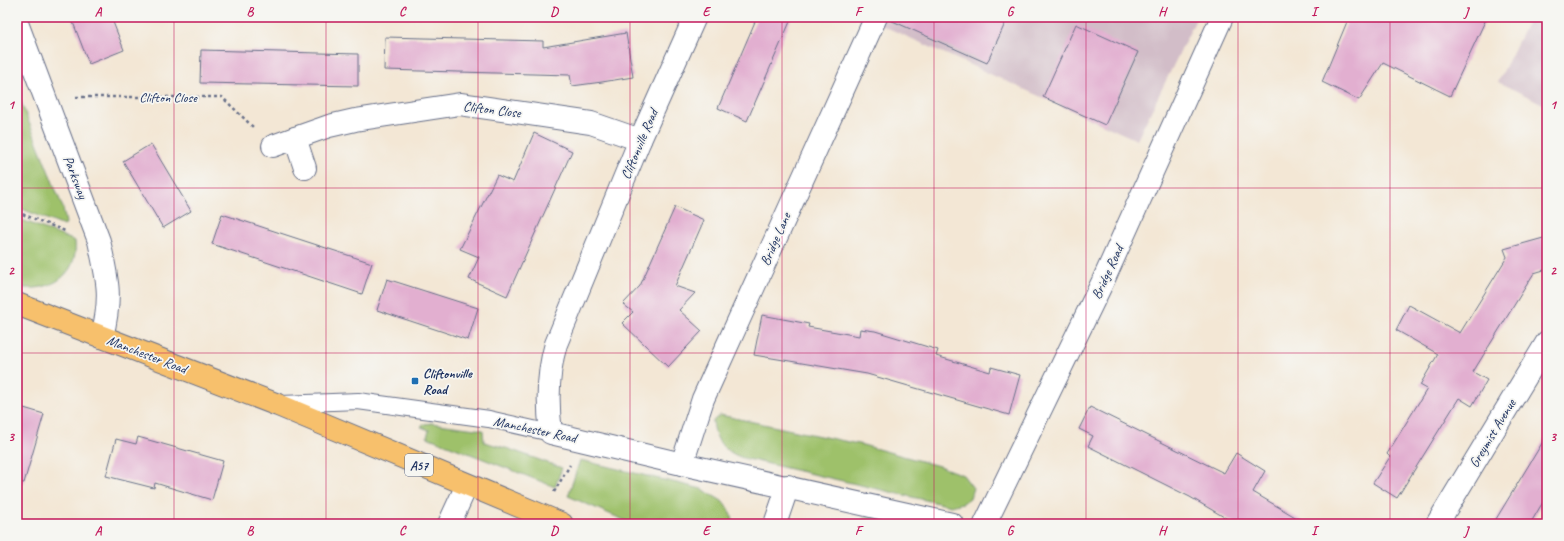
<svg xmlns="http://www.w3.org/2000/svg" width="1564" height="541" viewBox="0 0 1564 541" font-family="Caveat,sans-serif">
  <style>
    .industrial { fill: #d2bdc8 }
    .green { fill: #9ec16a; stroke: #5c7864 }
    .forest { fill: #7ea75e; stroke: #4c6b5e }
    .building { fill: #e2afd0 }
    .lines { fill: none; stroke-linecap: round; stroke-linejoin: round }
    .service-casing { stroke: #676f88; stroke-width: 18 }
    .minor-casing { stroke: #676f88; stroke-width: 24 }
    .primary-casing { stroke: #676f88; stroke-width: 24 }
    .path { stroke: #676f88; stroke-width: 2.5; stroke-dasharray: 3 3; stroke-linecap: butt }
    .service { stroke: #fff; stroke-width: 16 }
    .minor { stroke: #fff; stroke-width: 22 }
    .primary { stroke: #f7c06c; stroke-width: 22 }
    .grid { fill: none; stroke: #c2185b; stroke-width: 1; stroke-opacity: 0.55 }
    .poi-dot { fill: #1f6fb2; stroke: #f6f6f2; stroke-width: 1.5 }
    .labels { text-anchor: middle; stroke-width: 3.5; stroke-linejoin: round; paint-order: stroke }
    .shield { fill: #f6f6f2; stroke: #5d6b8a; stroke-width: 1 }
    .shield-label { font-size: 13px; font-weight: bold; fill: #1b2f5e }
    .street-label { font-size: 14px; fill: #1b2f5e; stroke: #f6f6f2 }
    .poi-label { font-size: 14px; font-weight: bold; fill: #1b2f5e; stroke: #f6f6f2; text-anchor: start }
    .neatline { fill: none; stroke: #c2185b; stroke-width: 1.5 }
    .grid-label { font-size: 13px; text-anchor: middle; font-weight: bold; fill: #c2185b }
  </style>
  <rect width="100%" height="100%" fill="#f6f6f2"/>
  <filter id="ink" filterUnits="userSpaceOnUse"><feTurbulence type="fractalNoise" baseFrequency=".025" numOctaves="2"/><feDisplacementMap in="SourceGraphic" scale="8" xChannelSelector="R" yChannelSelector="G"/><feConvolveMatrix kernelMatrix="1 2 1 2 8 2 1 2 1" color-interpolation-filters="sRGB"/></filter>
  <filter id="wash" filterUnits="userSpaceOnUse"><feTurbulence type="fractalNoise" baseFrequency=".012" numOctaves="4" result="noise"/><feDisplacementMap in="SourceGraphic" scale="16" xChannelSelector="R" yChannelSelector="G"/><feGaussianBlur stdDeviation="0.9" result="paint"/><feColorMatrix in="noise" values="0 0 0 0 0 0 0 0 0 0 0 0 0 0 0 0 0 1.4 0 .05"/><feComposite in="paint" operator="in"/></filter>
  <g filter="url(#wash)">
    <rect width="100%" height="100%" fill="#f3e7d5"/>
    <g class="industrial">
      <path d="M882,17H1197L1137,140L879,24Z"/>
      <path d="M1530,17H1547V106L1498,82Z"/>
    </g>
    <g class="green">
      <path d="M17,92L63,208L66,223L64,226L17,207Z"/>
      <path d="M17,218L75,241C79,277 48,293 17,287Z"/>
      <path d="M720,415L863,445L939,466L963,475L973,488L970,498L963,503L951,506L743,458C724,451 715,442 713,421Z"/>
      <path d="M431,423L483,430L484,442L509,449L562,468L555,487L427,437L429,430L421,427L424,424Z"/>
      <path d="M580,460L702,489L722,501L729,510L735,524H633L568,496Z"/>
    </g>
    <path class="forest" d="M871,512L958,519L964,524H858Z"/>
    <g id="blocks">
      <g class="building">
        <path d="M71,17H111L124,50L89,64Z"/>
        <path d="M757,17H792L747,121L718,108Z"/>
        <path d="M888,17H1008L987,63L888,19Z"/>
        <path d="M1349,17H1487L1450,96L1383,63L1359,100L1322,82Z"/>
        <path d="M1076,24L1138,52L1105,125L1043,97Z"/>
        <path d="M626,33L633,77L602,82L572,86L570,75L384,70L385,37L543,41V47Z"/>
        <path d="M201,50L358,54V86L200,83Z"/>
        <path d="M534,133L572,151L507,296L469,279L479,257L460,249L497,175L513,182Z"/>
        <path d="M151,144L191,211L163,228L123,161Z"/>
        <path d="M675,207L704,220L675,286L695,293L679,310L702,331L668,367L622,323L633,312L623,304L640,286Z"/>
        <path d="M222,214L372,263L362,294L212,244Z"/>
        <path d="M1547,237V269L1534,273L1473,372L1487,380L1472,406L1459,398L1397,498L1373,483L1390,457L1387,454L1427,389L1420,385L1438,354L1396,330L1409,305L1460,333L1507,257L1504,249Z"/>
        <path d="M387,279L478,308L468,340L377,310Z"/>
        <path d="M762,315L809,324L808,327L859,336L860,329L875,331L938,350L936,356L990,372L991,367L1020,375L1009,415L867,374L754,355Z"/>
        <path d="M17,406L44,414L24,483L17,482Z"/>
        <path d="M1090,407L1224,473L1236,453L1265,471L1253,492L1307,524H1236L1190,497L1088,446L1093,436L1079,429Z"/>
        <path d="M1547,435V496L1540,507L1530,524H1493Z"/>
        <path d="M138,437L223,461L212,500L155,483L154,488L106,476L116,439L136,444Z"/>
      </g>
    </g>
  </g>
  <g filter="url(#ink)">
    <use href="#blocks" fill-opacity="0" stroke="#676f88" stroke-width="1"/>
    <g class="lines">
      <g class="service-casing">
        <path id="service" d="M281,404L358,401L489,419L551,433"/>
      </g>
      <g class="minor-casing">
        <g id="minor">
          <path d="M695,17L640,140L556,344C547,374 547,402 551,433L682,464L952,524"/>
          <path d="M17,23L99,241C108,282 112,296 102,337"/>
          <path d="M295,138L329,126L355,120L460,104L591,123L640,140"/>
          <path d="M273,146L295,138L305,168"/>
          <path d="M682,464L703,399L876,17"/>
          <path d="M449,524L467,485"/>
          <path d="M775,524L788,486"/>
          <path d="M985,524L1103,281L1222,17"/>
          <path d="M1437,524L1547,342"/>
        </g>
      </g>
      <g class="primary-casing">
        <path id="primary" d="M17,304L278,405L562,524"/>
      </g>
      <g class="path">
        <path d="M76,97H222L253,127"/>
        <path d="M17,212L65,231"/>
        <path d="M554,492L570,465"/>
      </g>
      <use href="#service" class="service"/>
      <use href="#minor" class="minor"/>
      <use href="#primary" class="primary"/>
    </g>
  </g>
  <path class="grid" d="M174,17V524M326,17V524M478,17V524M630,17V524M782,17V524M934,17V524M1086,17V524M1238,17V524M1390,17V524M17,188H1547M17,353H1547"/>
  <rect class="poi-dot" x="411" y="377" width="8" height="8" rx="2"/>
  <g class="labels">
    <rect class="shield" x="405" y="454" width="28" height="22" rx="3"/>
    <g class="shield-label">
      <text x="419" y="470">A57</text>
    </g>
    <g class="street-label">
      <text x="168" y="102">Clifton Close</text>
      <text transform="translate(492 109) rotate(7)" y="5">Clifton Close</text>
      <text transform="translate(639 144) rotate(-67)" y="5">Cliftonville Road</text>
      <text transform="translate(76 177) rotate(69)" y="5">Parksway</text>
      <text transform="translate(775 239) rotate(-66)" y="5">Bridge Lane</text>
      <text transform="translate(1107 272) rotate(-65)" y="5">Bridge Road</text>
      <text transform="translate(147 354) rotate(21)" y="5">Manchester Road</text>
      <text transform="translate(535 429) rotate(12)" y="5">Manchester Road</text>
      <text transform="translate(1492 433) rotate(-59)" y="5">Greymist Avenue</text>
    </g>
    <g class="poi-label">
      <text x="423" y="378">Cliftonville<tspan x="423" dy="16">Road</tspan></text>
    </g>
  </g>
  <rect width="1564" height="541" fill="none" stroke="#f6f6f2" stroke-width="44"/>
  <rect x="22" y="22" width="1520" height="497" class="neatline"/>
  <g class="grid-label">
    <text x="98" y="16">A</text>
    <text x="250" y="16">B</text>
    <text x="402" y="16">C</text>
    <text x="554" y="16">D</text>
    <text x="706" y="16">E</text>
    <text x="858" y="16">F</text>
    <text x="1010" y="16">G</text>
    <text x="1162" y="16">H</text>
    <text x="1314" y="16">I</text>
    <text x="1466" y="16">J</text>
    <text x="11" y="109">1</text>
    <text x="1553" y="109">1</text>
    <text x="11" y="275">2</text>
    <text x="1553" y="275">2</text>
    <text x="11" y="441">3</text>
    <text x="1553" y="441">3</text>
    <text x="98" y="535">A</text>
    <text x="250" y="535">B</text>
    <text x="402" y="535">C</text>
    <text x="554" y="535">D</text>
    <text x="706" y="535">E</text>
    <text x="858" y="535">F</text>
    <text x="1010" y="535">G</text>
    <text x="1162" y="535">H</text>
    <text x="1314" y="535">I</text>
    <text x="1466" y="535">J</text>
  </g>
</svg>
